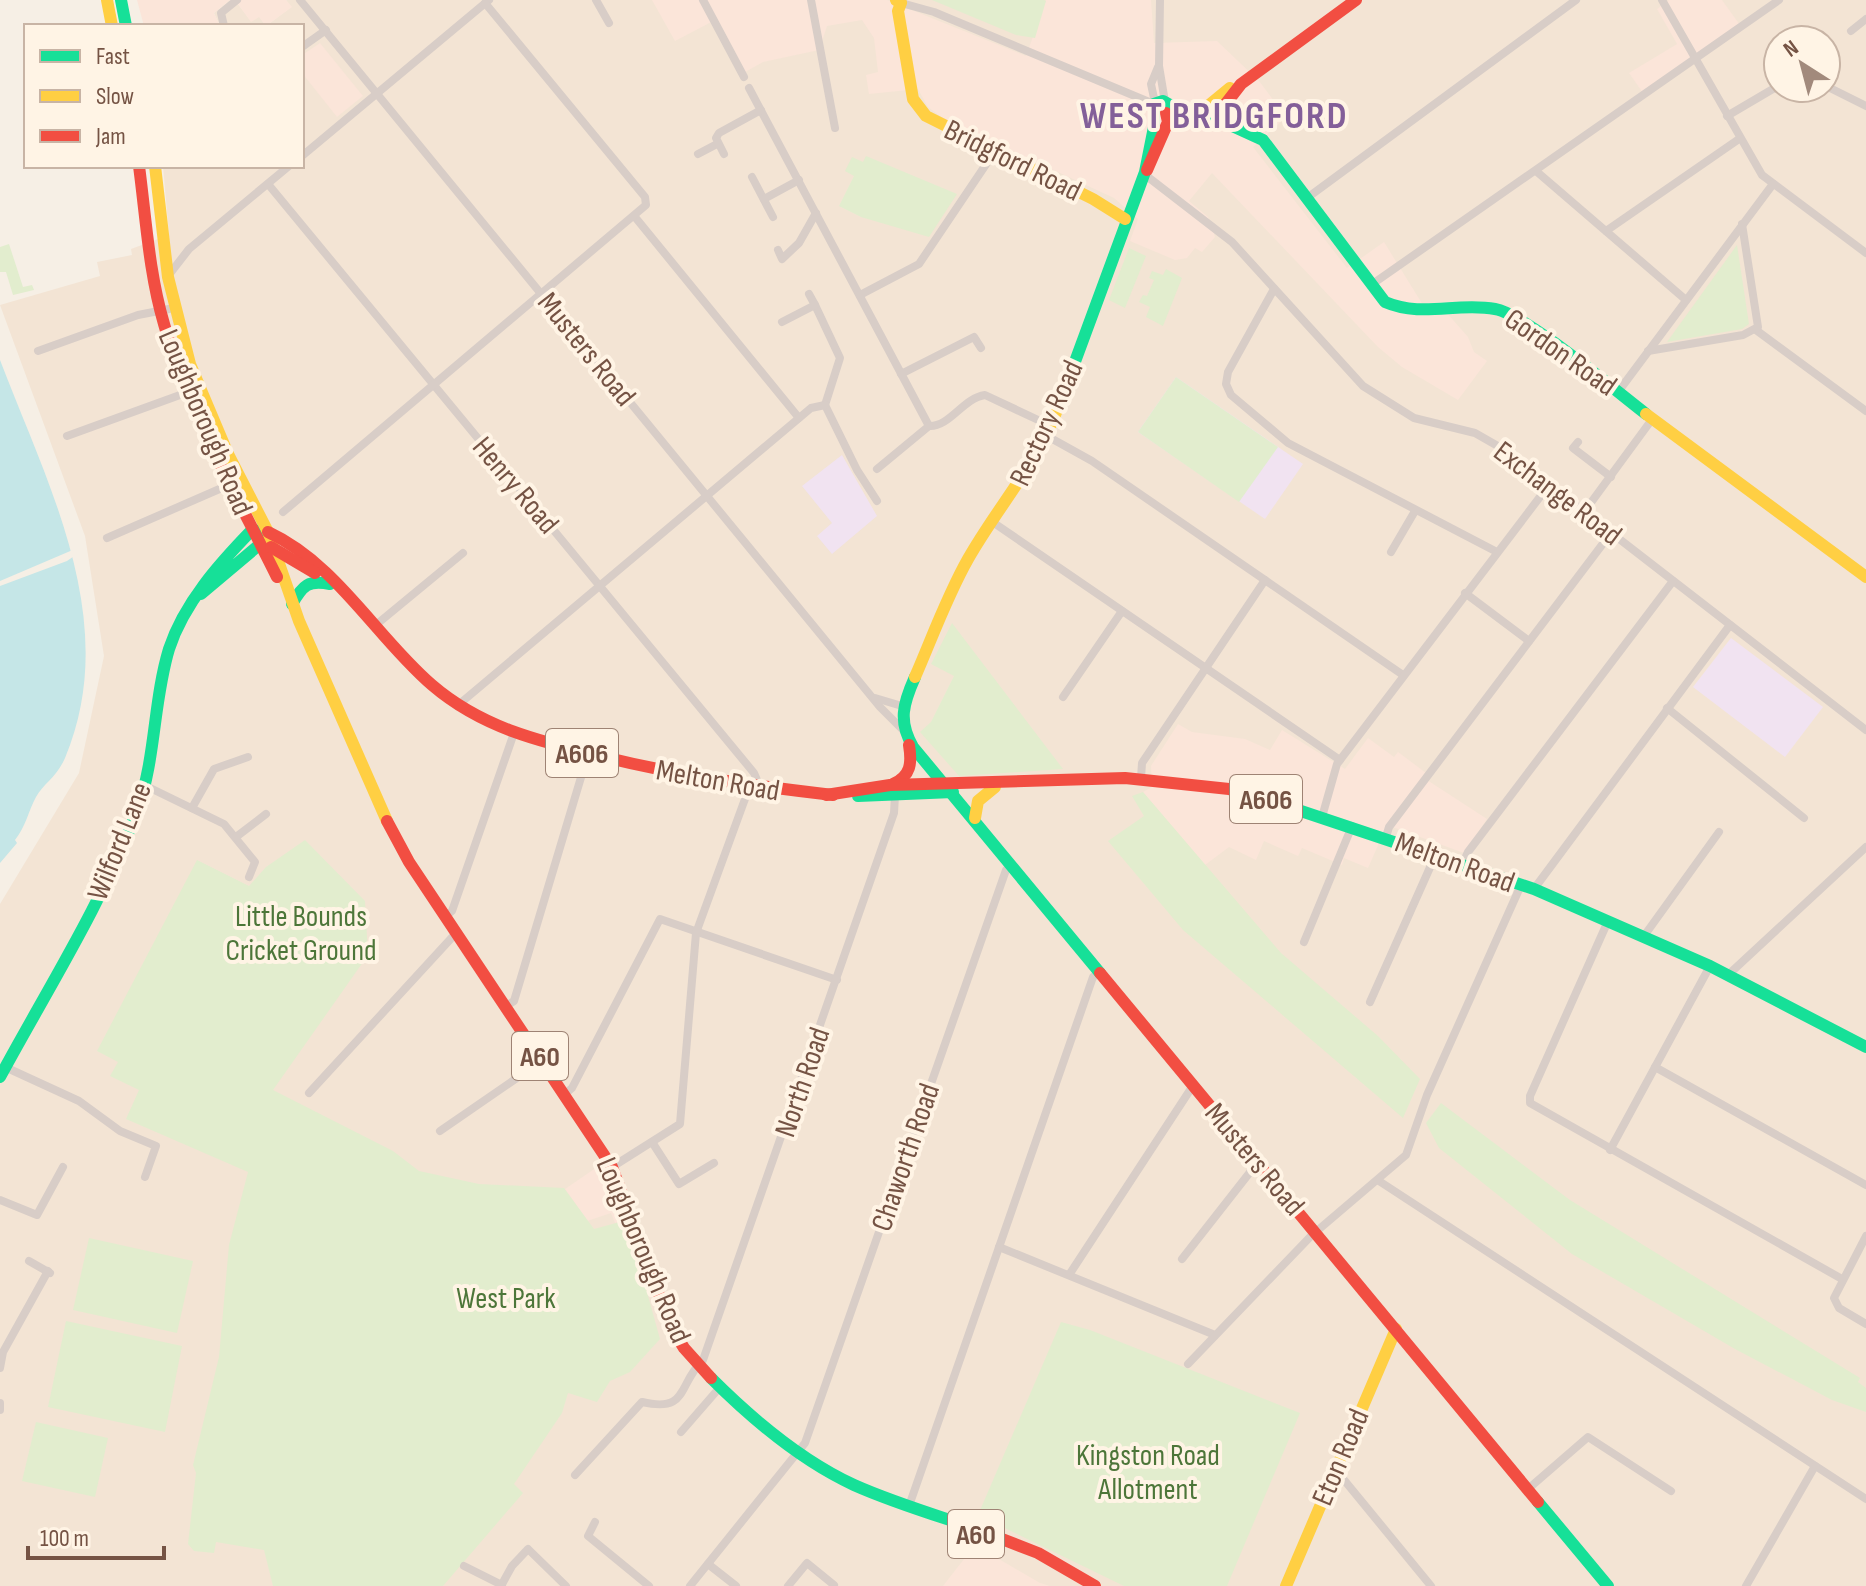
<svg xmlns="http://www.w3.org/2000/svg" width="1866" height="1586" viewBox="0 0 1866 1586" font-family="'Sofia Sans Condensed',sans-serif">
  <style>
    .residential { fill: #f3e4d4; fill-rule: evenodd }
    .commercial { fill: #fbe5d9 }
    .education { fill: #f1e3f1 }
    .green { fill: #e2edce }
    .water { fill: #c5e6e7 }
    .pier { fill: #f6efe5 }
    .lines { fill: none; stroke-linecap: round; stroke-linejoin: round }
    .street { stroke: #d8cdc7; stroke-width: 8 }
    .fast { stroke: #16e098; stroke-width: 12 }
    .slow { stroke: #ffcf43; stroke-width: 12 }
    .jam { stroke: #f24e42; stroke-width: 12 }
    .labels { text-anchor: middle; stroke-width: 8; stroke-linejoin: round; paint-order: stroke }
    .shield { fill: #fff4e5; stroke: #9e8374; stroke-width: 2 }
    .shield-label { font-size: 28px; font-weight: bold; fill: #755344 }
    .street-label { font-size: 30px; fill: #755344; stroke: #fff4e5 }
    .park-label { font-size: 30px; fill: #4d7639; stroke: #fff4e5 }
    .district-label { font-size: 38px; font-weight: bold; letter-spacing: 2px; fill: #835f99; stroke: #fff4e5 }
  </style>
  <rect width="100%" height="100%" fill="#f6efe5"/>
  <path class="residential" d="M230,0H235L251,21L259,16L266,26L291,7L286,0H1866V1586H0V904L79,773L104,656L85,536L0,305L100,276L97,262L132,255L131,249L169,235L163,166H302V26H220L214,13ZM1778,40H1826V88H1778Z"/>
  <g class="commercial">
    <path d="M137,0H230L214,13L220,26H144Z"/>
    <path d="M235,0H286L292,7L266,26L259,17L251,22Z"/>
    <path d="M652,0H887L1026,56L1046,0H1151L1154,43L1217,41L1259,81L1286,117L1253,147L1347,268L1384,242L1423,305L1439,304L1468,337L1474,352L1487,361L1458,400L1402,367L1378,347L1212,173L1189,201L1208,217L1215,237L1202,252L1195,248L1187,258L1175,260L1130,241L1138,219L1114,198L944,119L928,107L918,89L869,94L866,75L878,72L874,38L862,20L827,26L819,50L763,62L745,72L717,19L675,41Z"/>
    <path d="M1669,0H1722L1740,25L1643,93L1629,73L1677,44L1657,9Z"/>
    <path d="M320,43L363,96L337,117L302,73V55Z"/>
    <path d="M1178,724L1192,732L1245,739L1270,750L1282,730L1345,769L1368,738L1394,757L1398,752L1426,773L1424,778L1487,819L1464,853L1387,825L1368,868L1344,858L1342,865L1302,848L1298,856L1264,841L1256,860L1229,847L1205,865L1143,792L1152,787L1151,766Z"/>
    <path d="M600,1165L615,1194L626,1219L615,1223L611,1213L587,1221L565,1189Z"/>
    <path d="M975,1545L1040,1583L1050,1586H943Z"/>
  </g>
  <g class="education">
    <path d="M1176,377L1303,464L1265,519L1138,432Z"/>
    <path d="M842,455L877,516L832,554L817,536L832,523L802,486Z"/>
    <path d="M1731,638L1823,707L1785,757L1693,687Z"/>
  </g>
  <g class="green">
    <path d="M932,0H1044L1046,1L1035,38L1016,35Z"/>
    <path d="M866,156L957,194L929,237L861,217L839,206L854,176L845,171L852,157L863,162Z"/>
    <path d="M9,244L23,287L32,285L34,290L13,295L6,272H0V247Z"/>
    <path d="M1737,245L1749,324L1742,329L1667,342Z"/>
    <path d="M1129,248L1146,256L1125,308L1109,300Z"/>
    <path d="M1166,269L1182,278L1163,326L1146,317L1150,307L1139,302L1143,295L1147,296L1154,280L1149,278L1152,271L1163,275Z"/>
    <path d="M1176,377L1278,447L1239,502L1138,432Z"/>
    <path d="M952,623L1063,769L959,776L920,732L931,722L954,676L931,664Z"/>
    <path d="M1143,792L1281,953L1378,1036L1420,1079L1403,1118L1183,930L1108,841L1144,816L1132,796Z"/>
    <path d="M305,840L365,901L368,955L273,1090L393,1151L419,1171L479,1184L564,1188L594,1229L627,1220L660,1339L630,1372L610,1381L597,1402L568,1393L562,1413L514,1484L523,1493L443,1586H273L264,1550L216,1542L214,1553L194,1551L188,1544L196,1473L193,1465L219,1357L229,1245L248,1172L126,1119L139,1090L110,1076L118,1062L97,1051L197,860L249,886L266,867Z"/>
    <path d="M1441,1103L1570,1200L1860,1378L1858,1382L1866,1388V1412L1832,1400L1735,1349L1572,1254L1439,1148L1426,1123Z"/>
    <path d="M89,1238L193,1261L177,1333L73,1310Z"/>
    <path d="M66,1321L182,1346L165,1432L48,1407Z"/>
    <path d="M1061,1322L1090,1330L1300,1413L1227,1586H1124L978,1515Z"/>
    <path d="M36,1422L108,1438L95,1497L22,1481Z"/>
  </g>
  <path class="water" d="M0,360C48,486 122,622 65,758C57,777 43,784 36,797C28,812 26,826 15,840L17,843L0,863Z"/>
  <path class="pier" d="M75,549L77,554L67,561L0,586V581Z"/>
  <g class="lines">
    <g class="street">
      <path d="M300,0L880,707L903,730"/>
      <path d="M596,0L609,23"/>
      <path d="M703,0L744,77"/>
      <path d="M811,0L835,128"/>
      <path d="M1160,0L1159,66L1165,102"/>
      <path d="M1662,0L1762,175L1866,253"/>
      <path d="M901,3L934,12L1154,104"/>
      <path d="M224,26L221,13L237,0"/>
      <path d="M1851,31L1866,19"/>
      <path d="M302,47L326,30"/>
      <path d="M1826,86L1866,106"/>
      <path d="M749,88L929,426C950,427 963,398 985,395L1051,426"/>
      <path d="M1155,103L1151,84L1158,67"/>
      <path d="M1727,116L1778,86"/>
      <path d="M698,154L717,144"/>
      <path d="M724,154L716,138L719,133L761,110"/>
      <path d="M302,156L489,0"/>
      <path d="M1536,171L1686,300"/>
      <path d="M1144,174L1232,242L1363,386L1414,418L1475,433L1503,449L1866,730"/>
      <path d="M752,177L773,217"/>
      <path d="M268,184L754,773L760,787"/>
      <path d="M1307,198L1576,0"/>
      <path d="M764,199L799,180"/>
      <path d="M635,217L799,418"/>
      <path d="M1606,231L1739,139"/>
      <path d="M778,250L782,259L799,243L816,213"/>
      <path d="M168,276L189,249L289,166"/>
      <path d="M1371,285L1779,0"/>
      <path d="M1274,289L1228,372L1226,384L1231,395L1288,443L1497,552"/>
      <path d="M860,295L919,264L995,151"/>
      <path d="M815,305L840,358L825,405"/>
      <path d="M782,322L815,305L809,294"/>
      <path d="M1756,330L1866,411"/>
      <path d="M38,351L138,315L174,308"/>
      <path d="M1648,351L1743,335L1758,327L1742,224"/>
      <path d="M901,374L974,337L981,348"/>
      <path d="M1618,392L1773,184"/>
      <path d="M825,405L857,470L877,501"/>
      <path d="M67,436L191,391"/>
      <path d="M1047,436L1092,461L1403,675"/>
      <path d="M1578,442L1573,448L1611,477"/>
      <path d="M877,469L929,426"/>
      <path d="M283,512L646,205L645,197L485,3"/>
      <path d="M1584,512L1653,418"/>
      <path d="M994,523L1340,760"/>
      <path d="M107,538L231,484"/>
      <path d="M1391,552L1415,511"/>
      <path d="M1465,593L1529,641"/>
      <path d="M377,624L463,553"/>
      <path d="M1063,697L1122,611"/>
      <path d="M875,698L902,706"/>
      <path d="M457,706L811,408L825,405"/>
      <path d="M1667,708L1804,818"/>
      <path d="M1141,778L1142,763L1265,580"/>
      <path d="M144,785L224,824L255,862L249,877"/>
      <path d="M192,808L214,769L248,757"/>
      <path d="M1322,817L1337,764L1549,485"/>
      <path d="M236,837L266,814"/>
      <path d="M1386,837L1389,827L1611,533"/>
      <path d="M1463,863L1468,852L1673,581"/>
      <path d="M1534,889L1730,625"/>
      <path d="M446,916L452,911L514,733"/>
      <path d="M1608,921L1530,1096V1103L1842,1279"/>
      <path d="M1644,936L1719,832"/>
      <path d="M1304,942L1352,826"/>
      <path d="M1728,975L1866,847"/>
      <path d="M1370,1002L1436,854"/>
      <path d="M506,1006L514,1001L588,754"/>
      <path d="M5,1067L79,1101L120,1131L156,1146L145,1177"/>
      <path d="M1655,1067L1866,1185"/>
      <path d="M309,1093L457,932"/>
      <path d="M565,1094L572,1088L660,919L837,980"/>
      <path d="M440,1131L543,1060"/>
      <path d="M652,1142L679,1184L714,1163"/>
      <path d="M1610,1150L1710,966"/>
      <path d="M612,1167L680,1124L696,933L749,788"/>
      <path d="M1379,1181L1866,1499"/>
      <path d="M0,1200L37,1215L63,1167"/>
      <path d="M1866,1236L1834,1298L1839,1308L1866,1324"/>
      <path d="M999,1247L1215,1335"/>
      <path d="M1182,1259L1258,1162"/>
      <path d="M29,1261L50,1273"/>
      <path d="M1069,1275L1194,1084"/>
      <path d="M1188,1364L1311,1236L1406,1155L1427,1095L1521,885"/>
      <path d="M0,1368L3,1352L48,1271"/>
      <path d="M0,1403V1410"/>
      <path d="M681,1432L721,1386"/>
      <path d="M1333,1473L1340,1475L1431,1586"/>
      <path d="M575,1475L642,1402C689,1413 677,1385 703,1360L894,813L895,796"/>
      <path d="M1528,1489L1588,1437L1671,1491"/>
      <path d="M909,1506L1093,977L1101,972"/>
      <path d="M595,1522L588,1536L649,1586"/>
      <path d="M708,1564L736,1586"/>
      <path d="M464,1566L502,1585"/>
      <path d="M501,1586L512,1566L528,1549L566,1586"/>
      <path d="M690,1586L805,1443L1006,870L1012,864"/>
      <path d="M788,1586L807,1563L834,1585"/>
      <path d="M1746,1586L1815,1466"/>
    </g>
    <g class="fast">
      <path d="M121,0L126,26"/>
      <path d="M1182,114L1228,124L1263,140L1385,302C1422,318 1457,302 1495,309C1525,314 1616,391 1646,414"/>
      <path d="M1059,405L1145,172L1154,127V104L1163,101L1188,115"/>
      <path d="M292,604C303,585 308,580 330,584"/>
      <path d="M915,677C903,704 898,721 913,747L1100,973"/>
      <path d="M858,796L953,792"/>
      <path d="M1295,809L1534,889L1710,966L1866,1047"/>
      <path d="M0,1077C47,990 102,904 137,811C156,759 153,702 169,649C184,603 219,564 252,530L268,532L259,545L201,594"/>
      <path d="M711,1378C751,1418 802,1461 854,1485C892,1502 932,1514 971,1527"/>
      <path d="M1538,1502L1608,1586"/>
    </g>
    <g class="slow">
      <path d="M107,0L112,26"/>
      <path d="M896,0L901,3L898,11L913,99L926,116L1093,199L1125,219"/>
      <path d="M1196,116L1230,88"/>
      <path d="M155,166L168,277L190,364L228,454L268,532L299,621L387,821"/>
      <path d="M1646,414L1866,577"/>
      <path d="M915,677C932,638 947,596 968,559C1000,503 1035,468 1059,405"/>
      <path d="M975,818L978,801L995,787"/>
      <path d="M1286,1586L1396,1329"/>
    </g>
    <g class="jam">
      <path d="M1228,124L1224,106L1241,84L1356,0"/>
      <path d="M139,166C146,219 149,273 164,324C189,413 236,494 277,577"/>
      <path d="M1147,170L1168,122L1166,113"/>
      <path d="M268,532C337,564 376,637 432,685C482,728 541,742 604,757C681,776 755,786 833,795"/>
      <path d="M271,547L315,573"/>
      <path d="M893,784C911,776 912,763 909,745"/>
      <path d="M826,795L890,785L1125,778L1229,789L1295,809"/>
      <path d="M387,821L409,862L612,1167L671,1327L684,1348L711,1378"/>
      <path d="M1100,973L1538,1502"/>
      <path d="M971,1527L1038,1553L1095,1586"/>
    </g>
  </g>
  <g class="labels">
    <g class="shield">
      <rect x="546" y="729" width="72" height="48" rx="6"/>
      <rect x="1230" y="775" width="72" height="48" rx="6"/>
      <rect x="512" y="1032" width="56" height="48" rx="6"/>
      <rect x="948" y="1510" width="56" height="48" rx="6"/>
    </g>
    <g class="shield-label">
      <text x="582" y="763">A606</text>
      <text x="1266" y="809">A606</text>
      <text x="540" y="1066">A60</text>
      <text x="976" y="1544">A60</text>
    </g>
    <g class="street-label">
      <text transform="translate(1013 160) rotate(26)" y="10">Bridgford Road</text>
      <text transform="translate(587 349) rotate(51)" y="10">Musters Road</text>
      <text transform="translate(1561 352) rotate(35)" y="10">Gordon Road</text>
      <text transform="translate(206 422) rotate(67)" y="10">Loughborough Road</text>
      <text transform="translate(1046 423) rotate(-65)" y="10">Rectory Road</text>
      <text transform="translate(516 485) rotate(50)" y="10">Henry Road</text>
      <text transform="translate(1558 493) rotate(37)" y="10">Exchange Road</text>
      <text transform="translate(718 780) rotate(10)" y="10">Melton Road</text>
      <text transform="translate(119 841) rotate(-68)" y="10">Wilford Lane</text>
      <text transform="translate(1455 862) rotate(20)" y="10">Melton Road</text>
      <text transform="translate(802 1082) rotate(-71)" y="10">North Road</text>
      <text transform="translate(905 1157) rotate(-71)" y="10">Chaworth Road</text>
      <text transform="translate(1255 1159) rotate(50)" y="10">Musters Road</text>
      <text transform="translate(644 1250) rotate(67)" y="10">Loughborough Road</text>
      <text transform="translate(1340 1457) rotate(-67)" y="10">Eton Road</text>
    </g>
    <g class="park-label">
      <text x="301" y="926">Little Bounds<tspan x="301" dy="34">Cricket Ground</tspan></text>
      <text x="506" y="1308">West Park</text>
      <text x="1148" y="1465">Kingston Road<tspan x="1148" dy="34">Allotment</tspan></text>
    </g>
    <g class="district-label">
      <text x="1214" y="128">WEST BRIDGFORD</text>
    </g>
  </g>
  <rect x="24" y="24" width="280" height="144" fill="#fff4e5" stroke="#c8b4a5" stroke-width="2"/>
  <rect x="40" y="50" width="40" height="12" fill="#16e098" stroke="#c8b4a5" stroke-width="2"/>
  <text x="96" y="64" font-size="24" fill="#755344">Fast</text>
  <rect x="40" y="90" width="40" height="12" fill="#ffcf43" stroke="#c8b4a5" stroke-width="2"/>
  <text x="96" y="104" font-size="24" fill="#755344">Slow</text>
  <rect x="40" y="130" width="40" height="12" fill="#f24e42" stroke="#c8b4a5" stroke-width="2"/>
  <text x="96" y="144" font-size="24" fill="#755344">Jam</text>
  <g transform="translate(1802 64) rotate(324)"><circle r="38" fill="#fff4e5" stroke="#c8b4a5" stroke-width="2"/>
  <path d="M0-6L14 30L0 20L-14 30Z" fill="#a28a7c"/>
  <text y="-12" font-size="22" font-weight="bold" text-anchor="middle" fill="#755344">N</text>
  </g>
  <path d="M28 1546v12h136v-12" fill="none" stroke="#755344" stroke-width="4"/>
  <text x="40" y="1546" font-size="24" fill="#755344" stroke="#fff4e5" stroke-width="6" paint-order="stroke">100 m</text>
</svg>
